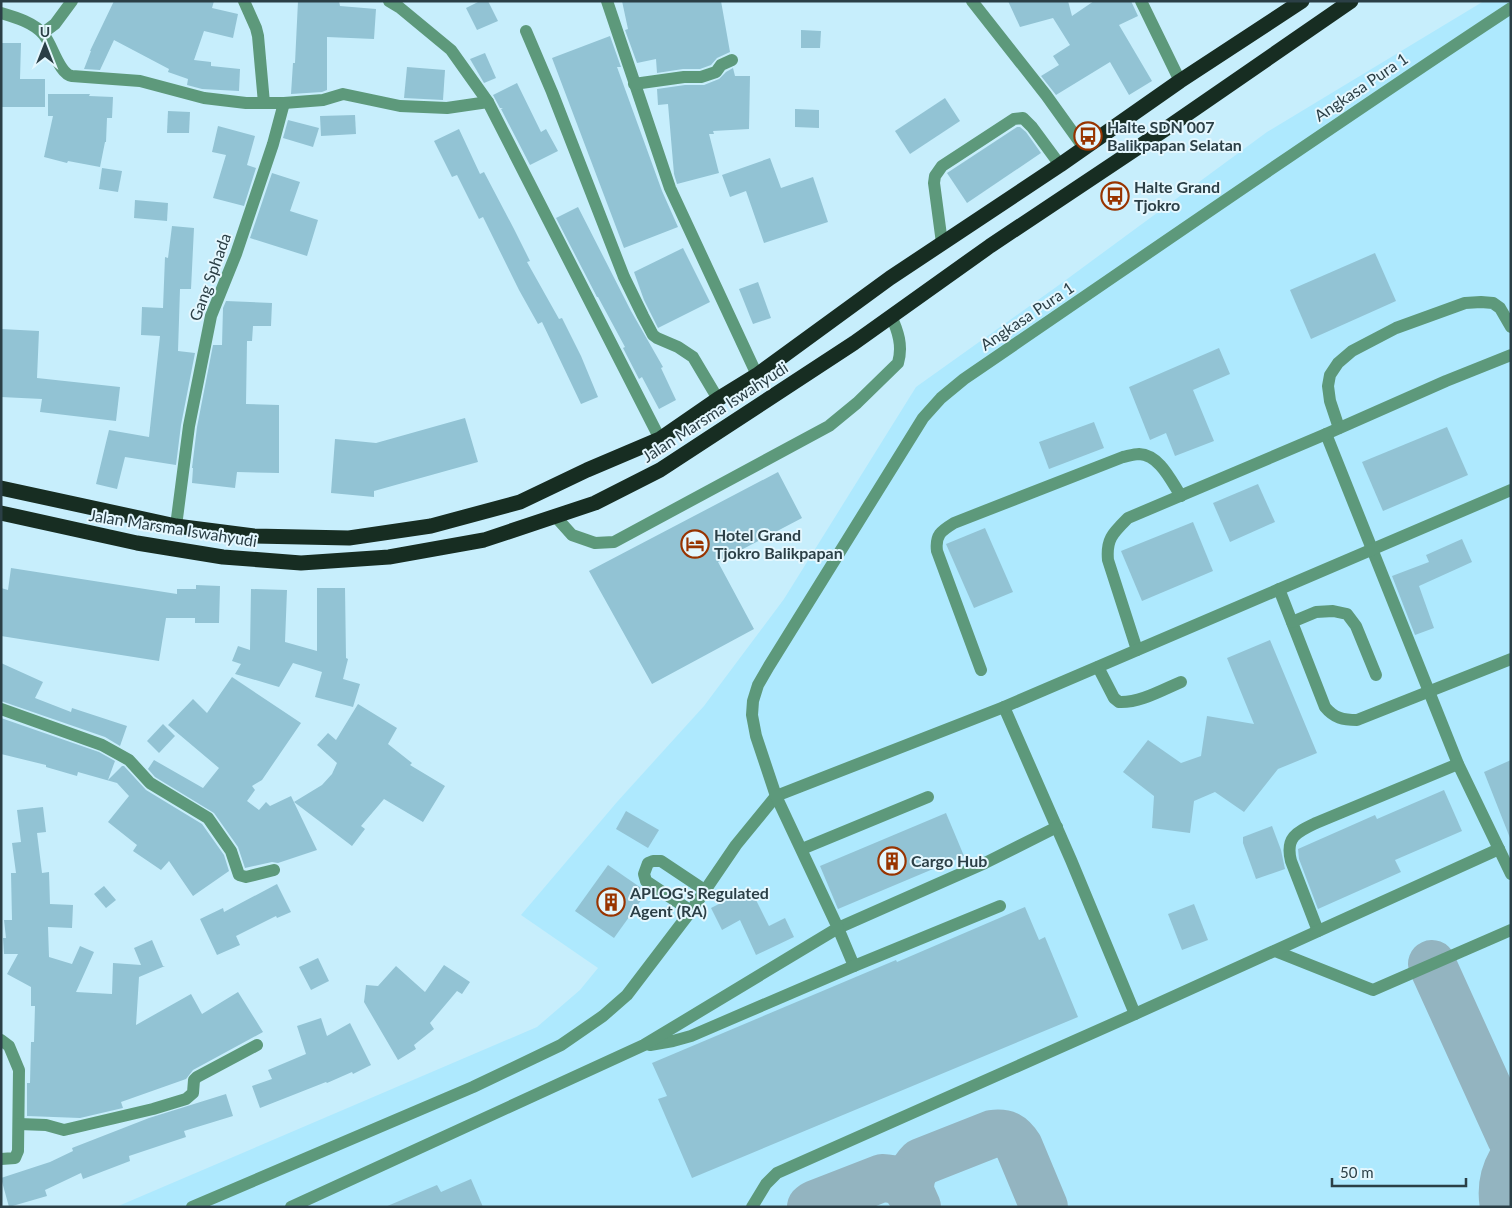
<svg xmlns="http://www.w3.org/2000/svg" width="1512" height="1208" viewBox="0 0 1512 1208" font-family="Lato,sans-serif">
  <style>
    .built { fill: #aee9fe }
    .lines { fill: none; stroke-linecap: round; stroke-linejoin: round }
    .taxiway { stroke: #93b4c0; stroke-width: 48 }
    .building { fill: #92c3d4 }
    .minor { stroke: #5d997b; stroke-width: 12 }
    .highway { stroke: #172d22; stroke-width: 15 }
    .labels { text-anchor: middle; stroke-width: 4; stroke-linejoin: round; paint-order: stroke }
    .street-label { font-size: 16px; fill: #2b3f46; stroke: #e4f7fe }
    .poi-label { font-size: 16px; font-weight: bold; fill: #2b3f46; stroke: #e4f7fe; text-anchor: start }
  </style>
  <rect width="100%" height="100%" fill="#c7eefc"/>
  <path class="built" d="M1484,1H1511V1207H116L537,1027L580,990L598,968L521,915L617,802L704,706L784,599L916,387L1059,285L1267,132Z"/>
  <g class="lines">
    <g class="taxiway">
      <path d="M1432,964L1511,1138"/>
      <path d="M910,1191C910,1178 912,1171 921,1162L992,1134C1006,1132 1012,1136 1019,1147L1044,1207"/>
      <path d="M811,1207L815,1204L882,1178C904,1179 909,1188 917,1207"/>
      <path d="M1504,1207C1501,1191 1503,1176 1511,1162"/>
    </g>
  </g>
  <g class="building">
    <path d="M114,1H214L212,8L238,14L233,38L204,31L194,60L211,62V66L240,69L239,91L202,89L187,85L188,79L168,72L169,69L114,40L100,70L84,69L91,51H90Z"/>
    <path d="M298,1H339L340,6L376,9L374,39L327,37V90L322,92L291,94L293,63H295Z"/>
    <path d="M480,1H488L498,21L477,30L466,8Z"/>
    <path d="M622,1H721L730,52L717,58L711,65L700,69H683L657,73L656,59L637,63L625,30L628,29Z"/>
    <path d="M1008,1H1068L1072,16L1094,1H1131L1138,16L1119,25L1152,81L1129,95L1110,62L1056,95L1041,76L1059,65L1053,56L1070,45L1053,18L1020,27Z"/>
    <path d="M801,30L821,31L820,48H801Z"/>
    <path d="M610,36L621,67H617L662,191L678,227L624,248L552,58Z"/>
    <path d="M1,43H21L20,79H45V107H1Z"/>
    <path d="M485,53L496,78L484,83L470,59Z"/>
    <path d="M407,67L445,70L443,100L404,98Z"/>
    <path d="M733,68L735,76H750L749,129L713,131L714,134H709L719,173L677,184L674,174L668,104L658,105L657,89L685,85H704L719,79L726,72Z"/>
    <path d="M517,83L541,132L546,129L558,151L530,165L501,109L503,108H500L493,95Z"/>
    <path d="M48,94H90L89,96L113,97L112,118H107L106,142H105L100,167L68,161L67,163L44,157L53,116H48Z"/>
    <path d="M945,98L960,121L910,154L895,131Z"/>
    <path d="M795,109L819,110V128L795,127Z"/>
    <path d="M168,111L190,112L189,133H167Z"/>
    <path d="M355,115L356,134L321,136L320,116Z"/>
    <path d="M288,120L319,128L313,147L283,138Z"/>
    <path d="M218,126L255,136L247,165L256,168L244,206L213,198L226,155L212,152Z"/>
    <path d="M1017,127H1020L1026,132L1041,153L967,203L947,173Z"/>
    <path d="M459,129L480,174L484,172L514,229L530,261L527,262L559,319L562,318L581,356L598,397L581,404L542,322L538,324L519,290L483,217L479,219L457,175L452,177L434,141Z"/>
    <path d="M770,158L781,188L813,177L828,222L764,243L746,191L730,197L722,175Z"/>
    <path d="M102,168L122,171L118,192L99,189Z"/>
    <path d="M272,173L300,182L290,211L318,220L307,256L250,238Z"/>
    <path d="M135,200L168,203L167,221L134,218Z"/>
    <path d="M578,207L631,311L663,367L661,368L676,400L659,409L642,377L639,379L623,348L625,347L598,297H597L556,218Z"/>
    <path d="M172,226L194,228L191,289H180L178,351L195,353L181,425L176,465L125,457L117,489L96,484L109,430L149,437L160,336L141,335L142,307L163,308L165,257L168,258Z"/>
    <path d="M683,248L710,302L658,328L644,300L634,272Z"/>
    <path d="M1375,253L1396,301L1311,339L1290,290Z"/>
    <path d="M758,282L771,318L753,324L739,289Z"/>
    <path d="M226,301L272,303L271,326H253L252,341H247L246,404L279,405V473L237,472L235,488L192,483L193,468H192L197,427L213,345H222L223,308Z"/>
    <path d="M1,329L39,331L37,378L120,387L116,421L40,412L42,399L1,397Z"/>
    <path d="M1219,348L1230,374L1193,390L1214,441L1175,456L1166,433L1150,440L1129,387Z"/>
    <path d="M465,418L478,462L374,491V497L331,493L335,439L376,443Z"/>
    <path d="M1094,422L1104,448L1049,469L1039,442Z"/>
    <path d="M1447,427L1468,475L1383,511L1362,462Z"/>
    <path d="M778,472L802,518L718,562L754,629L652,684L589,571Z"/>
    <path d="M1258,484L1275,522L1230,542L1213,503Z"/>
    <path d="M1193,522L1213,571L1142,601L1121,551Z"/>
    <path d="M985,528L1013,592L974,608L946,544Z"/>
    <path d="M1462,539L1472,562L1419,586L1434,628L1415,635L1392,576L1429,562L1426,555Z"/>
    <path d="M11,568L177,594V589H196V585L220,586L219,623H195V618H166L159,661L1,636V588L8,590Z"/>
    <path d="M317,588H345L346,658L348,659L343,679L360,684L353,707L315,697L322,672L306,667L293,663L279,687L235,674L241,664L232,661L238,646L250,650L251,589L287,590L285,642L317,651Z"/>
    <path d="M1270,640L1317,753L1278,769L1244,812L1215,792L1194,801L1190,833L1152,828L1154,796L1123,772L1148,740L1181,763L1201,756L1207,716L1254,724L1227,658Z"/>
    <path d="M1,663L43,682L35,698L71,712L72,708L127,726L120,746L105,737L1,701Z"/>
    <path d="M232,677L301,723L262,780L252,786L255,790L247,801L259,810L266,802L270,806L291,796L317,850L278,863L272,862L245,868L238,847L214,813L155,777L148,769L154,760L203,788L219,768L168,725L193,699L207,713Z"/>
    <path d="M358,704L397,728L388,744L412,763L410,765L445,786L423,822L384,799L361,826L365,829L352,846L294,802L322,785L332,774L337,763L317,745L328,733L336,740Z"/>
    <path d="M1,718L99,752L115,761L108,780L122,766H124L146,790L202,824L224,855L229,871L193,896L169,861L161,870L133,851L137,845L108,822L129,796L117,783L78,772L77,776L46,767V765L1,754Z"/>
    <path d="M163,724L175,736L159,753L147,741Z"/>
    <path d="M1511,760V837L1510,838L1484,772Z"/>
    <path d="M1444,790L1462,831L1395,860L1401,872L1318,909L1299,859L1298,849L1375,815L1377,819Z"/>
    <path d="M43,807L46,832L37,833L42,873L49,872L50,904L73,905L72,928L48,927L49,957L72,964L80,946L94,952L76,992L112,994L113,963L141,965L134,948L152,940L163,966H165L139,977L136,1025L191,994L202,1014L238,992L263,1032L193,1070L186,1079L121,1102L123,1108L80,1118L27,1116V1083H30L31,1042H34L35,1006H31V987L7,974L18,954H4L3,938H6L4,920H12L11,873H16L12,843L21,842L17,810Z"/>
    <path d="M626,811L659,830L648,848L616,829Z"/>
    <path d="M946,813L964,856L838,909L820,866Z"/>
    <path d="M1272,826L1281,850L1285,869L1256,879L1243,843V837Z"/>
    <path d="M608,865L647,892L614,938L575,911Z"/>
    <path d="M277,884L291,912L277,918L276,916L236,936L240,945L217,955L200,919L223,908L224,912Z"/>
    <path d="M104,886L116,900L106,908L94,894Z"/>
    <path d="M750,888L769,926L785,918L794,937L756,955L740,920L722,930L711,908Z"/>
    <path d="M1194,904L1208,940L1182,950L1168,914Z"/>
    <path d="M1025,907L1039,940L1045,937L1078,1017L692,1178L658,1099L667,1096L652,1063L896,960L897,962Z"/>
    <path d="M318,958L329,981L311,990L299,967Z"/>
    <path d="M444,965L470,982L462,994L457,991L430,1023L434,1029L414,1045L416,1049L398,1060L364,1002L366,985L378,986L396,966L425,992Z"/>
    <path d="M321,1018L327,1036L350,1023L371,1065L353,1074L352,1072L327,1083L326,1082L260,1108L252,1086L272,1079L268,1070L306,1054L297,1026Z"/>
    <path d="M226,1094L233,1116L184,1131L186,1137L129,1156L130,1161L83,1179L81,1173L45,1190L47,1196L9,1207L1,1178L50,1162L73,1151L72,1148L149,1118Z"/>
    <path d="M471,1179L483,1207H385L437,1185L441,1192Z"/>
  </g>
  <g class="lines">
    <g class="minor">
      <path d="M244,1L256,28L258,36L264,103"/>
      <path d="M389,1L399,7L451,50L488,102L660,439"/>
      <path d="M607,1L670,188L757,375"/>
      <path d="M972,1L1046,95L1084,148"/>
      <path d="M1141,1L1180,81"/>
      <path d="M1,13C15,17 35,23 44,35C53,46 59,74 72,76L140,81L204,98L246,103H284L323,100L343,94L400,106L447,108L488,102"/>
      <path d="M526,31L552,92L624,277L643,316L653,335L657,338L678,347L693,357L718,399"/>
      <path d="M43,33L55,24L72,1"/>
      <path d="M634,84L684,77H701L716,72L721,65L732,60"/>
      <path d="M942,243L934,183L935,176L942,166L1014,119L1023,118L1032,127L1060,165"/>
      <path d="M1339,428L1330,401L1328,386L1330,375L1338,363L1352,351L1396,328L1465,303L1481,302L1493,303L1500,308L1511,327"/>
      <path d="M1326,434L1458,764L1511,874"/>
      <path d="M555,516L572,535L595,543L614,542L829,426L857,403L898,363C903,346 898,331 891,316"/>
      <path d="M176,526L189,426L211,316L236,254L273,144L284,103"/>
      <path d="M1279,589L1325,707C1334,718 1343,720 1357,720L1511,659"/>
      <path d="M1292,622L1316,612L1333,611L1347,614L1356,626L1376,675"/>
      <path d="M1137,650L1108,560C1106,539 1113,533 1128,518L1326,434L1446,381L1511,355"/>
      <path d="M1098,667L1114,698L1119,702C1140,703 1162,690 1181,682"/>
      <path d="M981,670L937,551C935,535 941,531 954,523L1123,457C1128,456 1134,454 1139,454C1160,455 1171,481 1181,496"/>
      <path d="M1004,707L1071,860L1135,1014"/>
      <path d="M1,709L102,745L129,760L150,783L208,818L231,851L239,875L246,877L274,870"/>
      <path d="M802,849L928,797"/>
      <path d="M691,911L646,881L644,874L648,863L653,861H661L706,891"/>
      <path d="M1318,931L1291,861C1285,837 1297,832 1316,823L1458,764"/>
      <path d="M1275,951L1373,990L1511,930"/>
      <path d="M854,966L838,928L985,863L1057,827"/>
      <path d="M1,1040L9,1046L19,1070L18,1151L15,1158L1,1159"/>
      <path d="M650,1045L673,1041L691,1036L854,966L1000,906"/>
      <path d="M19,1124L46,1125L64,1130L153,1109L186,1099L193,1093L194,1080L197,1077L257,1045"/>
      <path d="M192,1207L473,1087L561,1045L603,1016L627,995L691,911L736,845L776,796L1004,707L1511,490"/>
      <path d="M291,1207L644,1045L838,928L776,796L756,736L752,715L753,701L758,685L769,666L923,418L941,398L964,379C1146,255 1327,129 1511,8"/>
      <path d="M752,1207L766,1184L777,1173L1135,1014L1499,849"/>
    </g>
    <g class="highway">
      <path d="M1,488L176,526L254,536L349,538L431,526L520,502L587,470L660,439L718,399L757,375L890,278L1060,165L1180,81L1302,1"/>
      <path d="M1,513L137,543L223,557L301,563L389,557L484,540L595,503L660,470L854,343L990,246L1167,128L1351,1"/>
    </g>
  </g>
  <defs>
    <g id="bus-ring" transform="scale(1.4375)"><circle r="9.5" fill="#e4f7fe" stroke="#983400" stroke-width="1.5"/><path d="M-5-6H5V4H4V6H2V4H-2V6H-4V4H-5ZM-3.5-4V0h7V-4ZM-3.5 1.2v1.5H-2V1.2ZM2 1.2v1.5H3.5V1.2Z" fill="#983400"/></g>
    <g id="hotel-ring" transform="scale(1.4375)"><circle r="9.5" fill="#e4f7fe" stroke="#983400" stroke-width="1.5"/><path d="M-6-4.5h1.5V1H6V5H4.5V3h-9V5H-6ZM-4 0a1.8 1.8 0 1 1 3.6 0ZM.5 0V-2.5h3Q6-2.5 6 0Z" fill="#983400"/></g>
    <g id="building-ring" transform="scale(1.4375)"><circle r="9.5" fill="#e4f7fe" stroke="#983400" stroke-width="1.5"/><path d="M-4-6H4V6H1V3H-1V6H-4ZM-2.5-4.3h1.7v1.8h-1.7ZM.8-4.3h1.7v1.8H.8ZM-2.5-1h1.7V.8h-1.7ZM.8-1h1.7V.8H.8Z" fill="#983400"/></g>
  </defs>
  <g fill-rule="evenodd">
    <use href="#bus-ring" x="1088" y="136"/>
    <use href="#bus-ring" x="1115" y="196"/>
    <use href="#hotel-ring" x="695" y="544"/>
    <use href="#building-ring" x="892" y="861"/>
    <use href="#building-ring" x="611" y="902"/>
  </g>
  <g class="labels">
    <g class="street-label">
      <text transform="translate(1361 87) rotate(-34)" y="6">Angkasa Pura 1</text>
      <text transform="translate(210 277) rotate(-70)" y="6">Gang Sphada</text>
      <text transform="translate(1027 316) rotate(-34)" y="6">Angkasa Pura 1</text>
      <text transform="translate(715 412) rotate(-33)" y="6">Jalan Marsma Iswahyudi</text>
      <text transform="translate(173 528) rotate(9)" y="6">Jalan Marsma Iswahyudi</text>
    </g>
    <g class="poi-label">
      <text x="1107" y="133">Halte SDN 007<tspan x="1107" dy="18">Balikpapan Selatan</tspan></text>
      <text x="1134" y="193">Halte Grand<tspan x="1134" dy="18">Tjokro</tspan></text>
      <text x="714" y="541">Hotel Grand<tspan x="714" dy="18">Tjokro Balikpapan</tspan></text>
      <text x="911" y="867">Cargo Hub</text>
      <text x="630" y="899">APLOG's Regulated<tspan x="630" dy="18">Agent (RA)</tspan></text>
    </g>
  </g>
  <rect width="1512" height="1208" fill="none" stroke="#2b3f46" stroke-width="5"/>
  <g transform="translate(45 45)" stroke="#e4f7fe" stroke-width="4" paint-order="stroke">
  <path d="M0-4L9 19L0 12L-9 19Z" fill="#2b3f46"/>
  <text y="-8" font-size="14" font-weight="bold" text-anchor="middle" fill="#2b3f46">U</text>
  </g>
  <path d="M1332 1178v8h134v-8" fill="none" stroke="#2b3f46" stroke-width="2.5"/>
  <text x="1340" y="1178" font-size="15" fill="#2b3f46" stroke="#e4f7fe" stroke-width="4" paint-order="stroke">50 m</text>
</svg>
